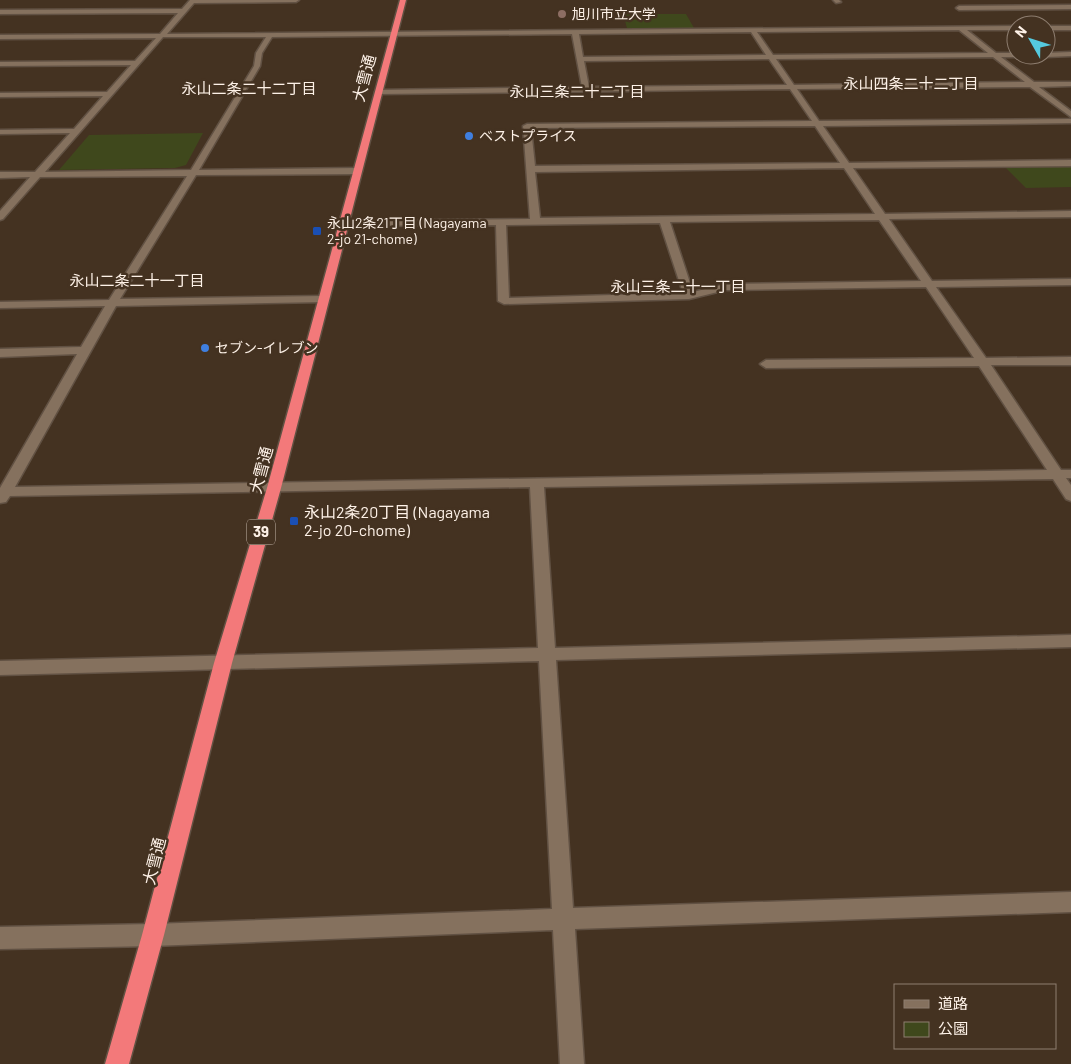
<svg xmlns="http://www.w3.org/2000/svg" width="1071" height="1064" viewBox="0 0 1071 1064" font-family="Barlow,'Noto Sans JP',sans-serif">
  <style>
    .green { fill: #3f481c }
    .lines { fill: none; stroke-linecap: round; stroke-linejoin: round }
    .minor-casing { stroke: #615143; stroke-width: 3 }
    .highway-casing { stroke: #615143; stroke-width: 3 }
    .minor { fill: #85715e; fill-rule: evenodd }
    .highway { fill: #f3797a; fill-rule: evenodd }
    .education-dot { fill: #8d6e63; stroke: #443221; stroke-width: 2 }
    .shop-dot { fill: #3f7fe0; stroke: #443221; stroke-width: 2 }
    .transit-dot { fill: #1a4fb4; stroke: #443221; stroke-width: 2 }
    .labels { text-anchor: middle; stroke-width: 5; stroke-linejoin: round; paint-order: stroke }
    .far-poi-label { font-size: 14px; fill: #fdf1e7; stroke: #443221; text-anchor: start }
    .far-neighbourhood-label { font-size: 15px; fill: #fdf1e7; stroke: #443221 }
    .shield { fill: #443221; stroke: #c6b8ac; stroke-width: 1 }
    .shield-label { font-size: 15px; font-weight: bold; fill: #fdf1e7 }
    .street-label { font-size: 16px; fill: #fdf1e7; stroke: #443221 }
    .poi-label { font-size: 16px; fill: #fdf1e7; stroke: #443221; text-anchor: start }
  </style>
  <rect width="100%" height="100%" fill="#443221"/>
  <g class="green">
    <path d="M623,14H686L694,28H627Z"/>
    <path d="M203,133L186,165L175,168L59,170L89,135Z"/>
    <path d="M1071,167V187L1026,188L1005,167Z"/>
  </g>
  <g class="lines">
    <g class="minor-casing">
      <g id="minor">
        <path d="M190,0H299L296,2L194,3L167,34L1016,26V30H967L996,53H1016V55H1019L1016,57H1001L1034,82H1071V86L1039,87L1071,111V117L1030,87L797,89L819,121L1071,119V123L823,126L849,163L1071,160V166L853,168L885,214L1071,211V217L889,219L932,281L1071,279V285L936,287L986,358L1071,357V365H991L1061,470H1071V478H1066L1071,485V501L1066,499L1053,479L544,487L555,648L1071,635V647L556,660L573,908L1071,892V912L575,929L584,1064H560L553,930L153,946L0,949V927L153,924L552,909L539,661L0,675V661L538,648L530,487L10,496L6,502L0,503V488L77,354L0,357V349L81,347L105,306L0,308V302L109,300L187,176L40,177L3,219L0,220V211L30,177L0,178V172H35L70,133L0,134V130L74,129L103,96L0,97V93L107,92L131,65L0,66V62L135,61L156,38L0,39V35L160,34L178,13L0,14V10L182,9ZM959,30L988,53L773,55L757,32ZM751,32L766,55L583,57L579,34ZM572,34L582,87L379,90L375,92L379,94L790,89L812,121L527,124L523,126L530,219L344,221L339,224L341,226L496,225L498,301L504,304L689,299L726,290L926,287L974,358L766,360L760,364L766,368L979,366L1047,470L15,487L116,306L323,302L328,299L323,296L120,299L196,175L358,174L362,171L358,168L199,170L260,66L262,53L272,37ZM163,37H266L256,53L254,66L191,170L45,172ZM993,57L1025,82L794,85L776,59ZM769,59L787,85L589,87L584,61ZM815,126L840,163L535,166L531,128ZM844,168L875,214L540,218L535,172ZM879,220L921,281L726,284L693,292L670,222ZM660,223L683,293L509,298L506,225Z"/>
        <path d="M833,0H839L841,2L836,3Z"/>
        <path d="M1071,5V9L959,10L956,8L959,6Z"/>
        <rect x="1046" y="26" width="25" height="4"/>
        <path d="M1071,52V56L1046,57L1043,55H1046V53Z"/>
      </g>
    </g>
    <g class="highway-casing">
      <path id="highway" d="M400,0H406L281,488L232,663L164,935L129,1064H105L142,935L214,663L267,488Z"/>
    </g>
    <use href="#minor" class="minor"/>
    <use href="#highway" class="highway"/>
  </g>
  <circle class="education-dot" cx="562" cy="14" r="5"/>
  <g class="shop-dot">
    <circle cx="469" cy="136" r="5"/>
    <circle cx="205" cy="348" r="5"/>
  </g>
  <g class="transit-dot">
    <rect x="312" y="226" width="10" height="10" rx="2.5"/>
    <rect x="289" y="516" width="10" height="10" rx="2.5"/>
  </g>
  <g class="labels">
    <g class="far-poi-label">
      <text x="572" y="19">旭川市立大学</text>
      <text x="479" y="141">ベストプライス</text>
      <text x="327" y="228">永山2条21丁目 (Nagayama<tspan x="327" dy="16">2-jo 21-chome)</tspan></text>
      <text x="215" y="353">セブン-イレブン</text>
    </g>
    <g class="far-neighbourhood-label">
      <text x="911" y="89">永山四条二十二丁目</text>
      <text x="249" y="94">永山二条二十二丁目</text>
      <text x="577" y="97">永山三条二十二丁目</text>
      <text x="137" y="286">永山二条二十一丁目</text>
      <text x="678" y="292">永山三条二十一丁目</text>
    </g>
    <rect class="shield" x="247" y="519.5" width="28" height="25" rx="4"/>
    <g class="shield-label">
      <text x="261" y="537">39</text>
    </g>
    <g class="street-label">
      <text transform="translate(364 78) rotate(-75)" y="6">大雪通</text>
      <text transform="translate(261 470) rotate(-75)" y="6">大雪通</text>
      <text transform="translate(154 861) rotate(-76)" y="6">大雪通</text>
    </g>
    <g class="poi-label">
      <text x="304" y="518">永山2条20丁目 (Nagayama<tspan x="304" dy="18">2-jo 20-chome)</tspan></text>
    </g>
  </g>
  <rect x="894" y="984" width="162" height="65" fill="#443221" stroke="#8e7e70"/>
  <rect x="904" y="1000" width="25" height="8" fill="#85715e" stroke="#8e7e70"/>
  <text x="938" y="1009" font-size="15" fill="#fdf1e7">道路</text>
  <rect x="904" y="1022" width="25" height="15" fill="#3f481c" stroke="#8e7e70"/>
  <text x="938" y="1034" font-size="15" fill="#fdf1e7">公園</text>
  <g transform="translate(1031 40) rotate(309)"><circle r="24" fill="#443221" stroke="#8e7e70"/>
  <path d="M0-4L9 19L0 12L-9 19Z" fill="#55cadf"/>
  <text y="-8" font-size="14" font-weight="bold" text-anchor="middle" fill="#fdf1e7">N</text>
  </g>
</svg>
